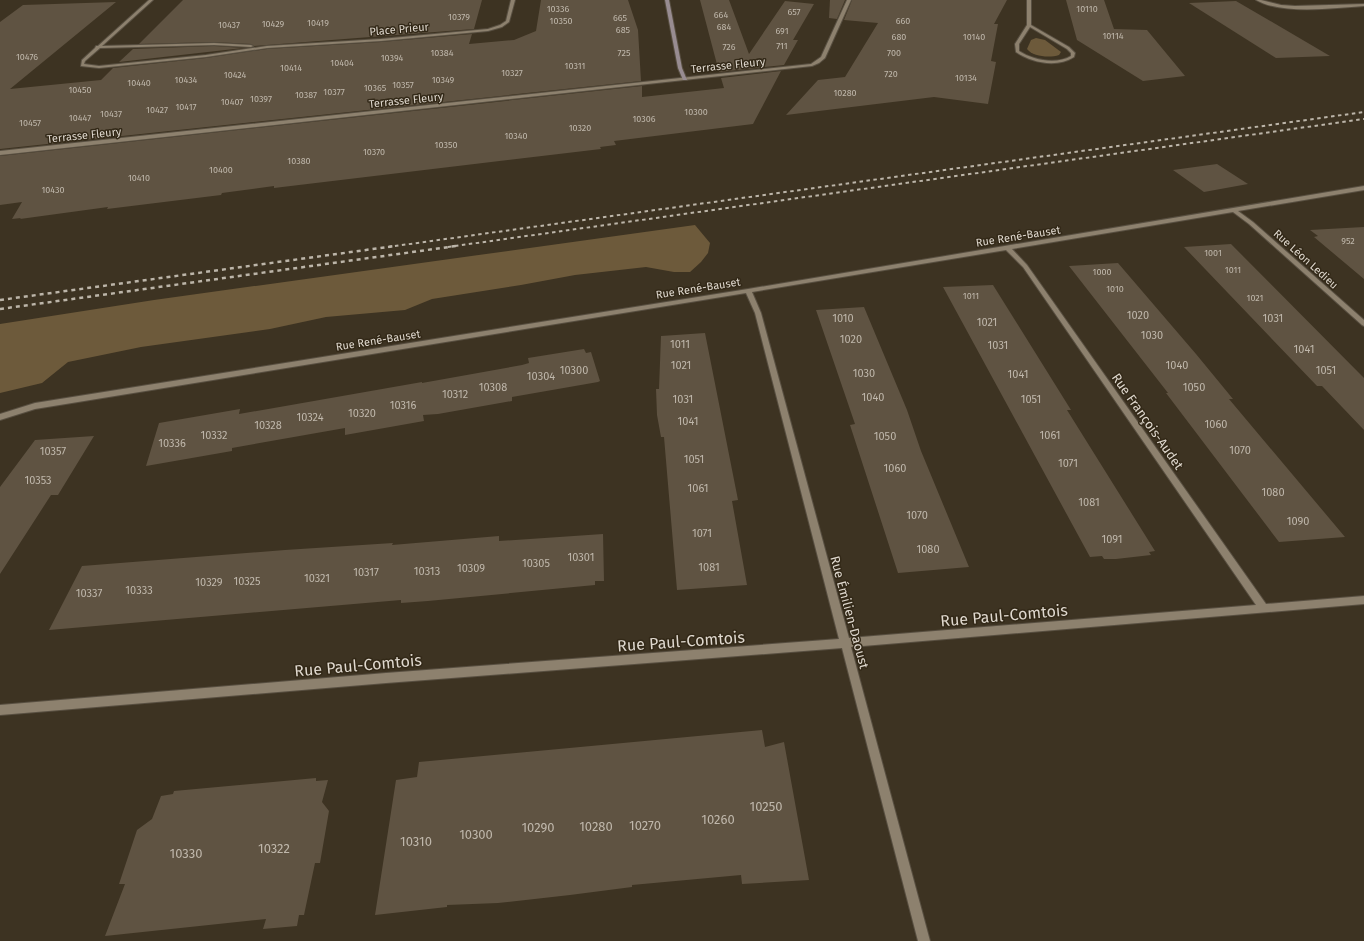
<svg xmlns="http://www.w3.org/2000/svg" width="1364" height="941" viewBox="0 0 1364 941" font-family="'Fira Sans',sans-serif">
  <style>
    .green { fill: #6d5a3b }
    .building { fill: #5f5342 }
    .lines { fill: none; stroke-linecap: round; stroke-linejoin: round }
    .street-casing { stroke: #584f41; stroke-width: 2 }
    .secondary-casing { stroke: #584f41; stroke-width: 2 }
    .street { fill: #8d816e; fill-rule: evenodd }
    .secondary { fill: #988c91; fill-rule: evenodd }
    .rail-far1 { stroke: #bcb5a9; stroke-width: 2; stroke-dasharray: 3.5 3.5; stroke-linecap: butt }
    .rail { stroke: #bcb5a9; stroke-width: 2.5; stroke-dasharray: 4 4; stroke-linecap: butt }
    .labels { text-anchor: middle; stroke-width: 3; stroke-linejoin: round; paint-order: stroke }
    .far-number-label { font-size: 9px; fill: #bfb7ab }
    .far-street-label { font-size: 11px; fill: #dfd8ce; stroke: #332918 }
    .number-label { font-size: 11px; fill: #bfb7ab }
    .street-label { font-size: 13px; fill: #dfd8ce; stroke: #332918 }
    .near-number-label { font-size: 13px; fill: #bfb7ab }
    .near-street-label { font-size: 16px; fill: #dfd8ce; stroke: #332918 }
  </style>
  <rect width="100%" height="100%" fill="#3d3322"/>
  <g class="green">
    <path d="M1036,38L1045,40L1061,52L1059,55C1050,58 1033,57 1027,49L1031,40Z"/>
    <path d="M695,225L710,243L708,253L701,262L690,272H674L646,267L575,275L521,285L432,299L405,310L326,317L270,329L141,347L68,362L42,383L0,393V324L154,300Z"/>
  </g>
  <g class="building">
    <path d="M183,0H482L474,29L254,46L251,44L214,42L139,44Z"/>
    <path d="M541,0H628L638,30L641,81L0,149V22L23,5L116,2L10,89L101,80L113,68L206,58L267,49L381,42L472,34L469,44L514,40L536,31Z"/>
    <path d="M700,0H729L749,54L785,1L814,4L793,40H798L784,65L719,72Z"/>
    <path d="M830,0H845L837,19L829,18Z"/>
    <path d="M852,0H1007L994,24H998L991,61L996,62L988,104L934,97L786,115L818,80L845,77L878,23L844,20Z"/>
    <path d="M1066,0H1104L1114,29L1147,30L1185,76L1143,81L1077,40Z"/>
    <path d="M1236,1L1260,15L1330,56L1276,58L1189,3Z"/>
    <path d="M214,46L243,48L119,62L133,49Z"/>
    <path d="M781,71L753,124L614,141L616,145L600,147L601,149L274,188V186L222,193L221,195L107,209L108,207L20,219L21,218L12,219L22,202L0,205V156L642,86V97L724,88L721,78Z"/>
    <path d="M1217,164L1248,184L1204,192L1173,170Z"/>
    <path d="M1364,227V279L1314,237L1318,236L1310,230Z"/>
    <path d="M1231,244L1364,378V430L1322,386H1317L1184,247Z"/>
    <path d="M1118,263L1196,354L1233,399H1229L1345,537L1279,542L1166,393H1168L1069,266Z"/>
    <path d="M993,285L1071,410H1067L1155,551L1149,552L1151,555L1116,559H1104L1102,556L1090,557L943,287Z"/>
    <path d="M864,307L907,410L921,451L969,567L898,573L850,425L855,424L816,310Z"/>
    <path d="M705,333L738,500L732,501L747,585L677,590L664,437H661L657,415L656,389H659L661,336Z"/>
    <path d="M584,349L586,353L591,352L600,381L598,382L512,397V401L438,414L423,415L424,421L345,435V428L232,448V451L146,466L159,423L240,409L239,414L422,382V383L522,365L529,363L528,358Z"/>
    <path d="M94,436L58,495H51L0,574V487L35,440Z"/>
    <path d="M603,534L604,581H595V585L428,601L401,603V600L49,630L82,566L285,550L393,543L392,545L499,536V541Z"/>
    <path d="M762,730L765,747L784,742L809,880L742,884L741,875L632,885V887L570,895L498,903L447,905V907L375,915L396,780L417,777L419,762Z"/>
    <path d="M316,778V781L328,780L322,802L329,811L320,863H315L304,915H299L297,926L263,929L266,919L105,936L125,884H119L137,830L152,819L161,796L173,794L174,791Z"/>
  </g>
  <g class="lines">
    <g class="street-casing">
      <g id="street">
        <path d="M149,0H153L102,46L214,43L251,45L253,46L251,47L214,45L100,48L85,61L84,64L99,66L206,55L267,46L381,39L488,29L500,25L506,21L511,0H515L509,22L502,27L488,31L381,41L267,48L206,57L99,68L81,66L82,60L95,48L96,46H98Z"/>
        <path d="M847,0H851L825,58L819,63L812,66L0,155V151L811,64L821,57Z"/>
        <path d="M1027,0H1031V25L1069,47L1075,53L1074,57C1057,68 1032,63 1016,52L1015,44L1027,25ZM1030,27L1067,49L1071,53V56C1056,65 1033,60 1019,51V44Z"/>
        <path d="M1256,0H1261L1281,5L1295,6L1364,4V6C1334,8 1282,15 1256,0Z"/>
        <path d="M1364,186V190L1238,211L1253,222L1364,320V326L1362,325L1249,224L1233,212L1012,249L1027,265L1266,604L1364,596V604L851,647L930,941H918L842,648L386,683L0,715V705L386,673L839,639L755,313L746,293L35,409L0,420V414L35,403L748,289ZM1006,250L1023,267L1256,605L849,638L761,313L752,292Z"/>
      </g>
    </g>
    <g class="secondary-casing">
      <path id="secondary" d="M665,0H669L682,68L687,80H683L678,68Z"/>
    </g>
    <use href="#street" class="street"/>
    <use href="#secondary" class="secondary"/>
    <g class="rail-far1">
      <path d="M388,247L1364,112"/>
      <path d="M448,247L1364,119"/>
    </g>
    <g class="rail">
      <path d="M0,300L395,246"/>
      <path d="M0,309L456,246"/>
    </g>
  </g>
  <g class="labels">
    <g class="far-number-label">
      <text x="558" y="12">10336</text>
      <text x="1087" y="12">10110</text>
      <text x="794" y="15">657</text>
      <text x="721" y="18">664</text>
      <text x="459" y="20">10379</text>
      <text x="620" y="21">665</text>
      <text x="561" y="24">10350</text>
      <text x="903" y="24">660</text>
      <text x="318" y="26">10419</text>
      <text x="273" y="27">10429</text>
      <text x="229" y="28">10437</text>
      <text x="724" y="30">684</text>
      <text x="623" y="33">685</text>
      <text x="782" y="34">691</text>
      <text x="1113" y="39">10114</text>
      <text x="899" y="40">680</text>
      <text x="974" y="40">10140</text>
      <text x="782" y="49">711</text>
      <text x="729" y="50">726</text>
      <text x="442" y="56">10384</text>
      <text x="624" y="56">725</text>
      <text x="894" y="56">700</text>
      <text x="27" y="60">10476</text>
      <text x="392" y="61">10394</text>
      <text x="342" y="66">10404</text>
      <text x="575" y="69">10311</text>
      <text x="291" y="71">10414</text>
      <text x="512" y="76">10327</text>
      <text x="891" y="77">720</text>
      <text x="235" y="78">10424</text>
      <text x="966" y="81">10134</text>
      <text x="186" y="83">10434</text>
      <text x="443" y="83">10349</text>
      <text x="139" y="86">10440</text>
      <text x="403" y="88">10357</text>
      <text x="375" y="91">10365</text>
      <text x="80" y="93">10450</text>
      <text x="334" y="95">10377</text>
      <text x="845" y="96">10280</text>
      <text x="306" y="98">10387</text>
      <text x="261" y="102">10397</text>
      <text x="232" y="105">10407</text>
      <text x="186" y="110">10417</text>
      <text x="157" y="113">10427</text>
      <text x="696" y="115">10300</text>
      <text x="111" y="117">10437</text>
      <text x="80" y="121">10447</text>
      <text x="644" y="122">10306</text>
      <text x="30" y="126">10457</text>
      <text x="580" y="131">10320</text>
      <text x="516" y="139">10340</text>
      <text x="446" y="148">10350</text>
      <text x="374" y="155">10370</text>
      <text x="299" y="164">10380</text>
      <text x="221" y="173">10400</text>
      <text x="139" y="181">10410</text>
      <text x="53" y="193">10430</text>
      <text x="1348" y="244">952</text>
      <text x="1213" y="256">1001</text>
      <text x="1233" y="273">1011</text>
      <text x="1102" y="275">1000</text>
      <text x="1115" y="292">1010</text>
      <text x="971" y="299">1011</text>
      <text x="1255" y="301">1021</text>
    </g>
    <g class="far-street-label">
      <text transform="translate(399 29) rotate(-5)" y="4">Place Prieur</text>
      <text transform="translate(728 65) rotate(-6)" y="4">Terrasse Fleury</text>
      <text transform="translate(406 100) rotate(-6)" y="4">Terrasse Fleury</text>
      <text transform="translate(84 135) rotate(-6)" y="4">Terrasse Fleury</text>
      <text transform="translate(1018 236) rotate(-9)" y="4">Rue René-Bauset</text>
      <text transform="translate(1306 259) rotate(42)" y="4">Rue Léon Ledieu</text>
      <text transform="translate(698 288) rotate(-9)" y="4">Rue René-Bauset</text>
      <text transform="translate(378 340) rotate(-9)" y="4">Rue René-Bauset</text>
    </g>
    <g class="number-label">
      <text x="1138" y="319">1020</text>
      <text x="843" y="322">1010</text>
      <text x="1273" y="322">1031</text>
      <text x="987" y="326">1021</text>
      <text x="1152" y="339">1030</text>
      <text x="851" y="343">1020</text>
      <text x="680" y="348">1011</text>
      <text x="998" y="349">1031</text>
      <text x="1304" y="353">1041</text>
      <text x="681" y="369">1021</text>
      <text x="1177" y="369">1040</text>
      <text x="574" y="374">10300</text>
      <text x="1326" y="374">1051</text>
      <text x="864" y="377">1030</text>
      <text x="1018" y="378">1041</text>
      <text x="541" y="380">10304</text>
      <text x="493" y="391">10308</text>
      <text x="1194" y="391">1050</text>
      <text x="455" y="398">10312</text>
      <text x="873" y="401">1040</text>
      <text x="683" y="403">1031</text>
      <text x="1031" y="403">1051</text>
      <text x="403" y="409">10316</text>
      <text x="362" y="417">10320</text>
      <text x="310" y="421">10324</text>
      <text x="688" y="425">1041</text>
      <text x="1216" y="428">1060</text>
      <text x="268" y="429">10328</text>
      <text x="214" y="439">10332</text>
      <text x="1050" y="439">1061</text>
      <text x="885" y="440">1050</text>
      <text x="172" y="447">10336</text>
      <text x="1240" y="454">1070</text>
      <text x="53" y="455">10357</text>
      <text x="694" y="463">1051</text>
      <text x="1068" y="467">1071</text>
      <text x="895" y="472">1060</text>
      <text x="38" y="484">10353</text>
      <text x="698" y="492">1061</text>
      <text x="1273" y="496">1080</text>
      <text x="1089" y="506">1081</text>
      <text x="917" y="519">1070</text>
      <text x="1298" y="525">1090</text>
      <text x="702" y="537">1071</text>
      <text x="1112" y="543">1091</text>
      <text x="928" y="553">1080</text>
      <text x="581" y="561">10301</text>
      <text x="536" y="567">10305</text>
      <text x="709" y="571">1081</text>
      <text x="471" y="572">10309</text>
      <text x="427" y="575">10313</text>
      <text x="366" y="576">10317</text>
      <text x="317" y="582">10321</text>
      <text x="247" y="585">10325</text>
      <text x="209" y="586">10329</text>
      <text x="139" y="594">10333</text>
      <text x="89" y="597">10337</text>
    </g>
    <g class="street-label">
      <text transform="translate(1148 421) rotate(55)" y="5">Rue François-Audet</text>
      <text transform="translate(850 612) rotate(75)" y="5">Rue Émilien-Daoust</text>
    </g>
    <g class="near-number-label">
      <text x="766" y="811">10250</text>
      <text x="718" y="824">10260</text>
      <text x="645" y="830">10270</text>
      <text x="596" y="831">10280</text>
      <text x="538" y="832">10290</text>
      <text x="476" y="839">10300</text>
      <text x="416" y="846">10310</text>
      <text x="274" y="853">10322</text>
      <text x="186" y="858">10330</text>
    </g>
    <g class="near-street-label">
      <text transform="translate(1004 615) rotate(-5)" y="6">Rue Paul-Comtois</text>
      <text transform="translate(681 641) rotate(-4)" y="6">Rue Paul-Comtois</text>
      <text transform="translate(358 665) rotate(-5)" y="6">Rue Paul-Comtois</text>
    </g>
  </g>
</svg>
